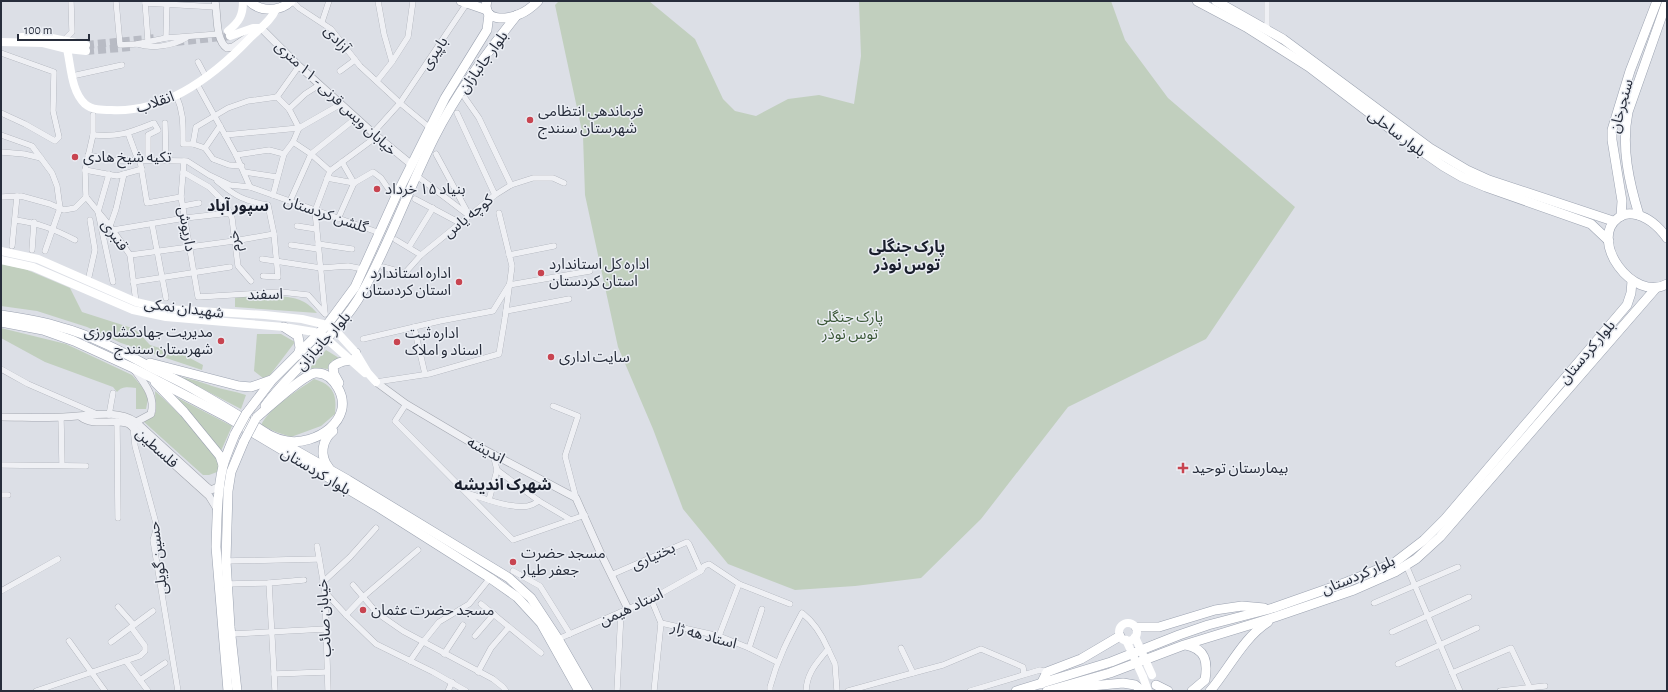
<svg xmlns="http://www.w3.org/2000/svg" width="1668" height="692" viewBox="0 0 1668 692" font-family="'Alegreya Sans','Noto Sans Arabic',sans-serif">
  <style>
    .green { fill: #c1cfbe }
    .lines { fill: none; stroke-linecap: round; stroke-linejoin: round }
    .secondary-tunnel { stroke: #b8bbc4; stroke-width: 8; stroke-dasharray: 8 4; stroke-linecap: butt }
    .minor-casing { stroke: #a2a6af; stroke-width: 6 }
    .tertiary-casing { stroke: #a2a6af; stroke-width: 8 }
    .primary-casing { stroke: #9ca3b1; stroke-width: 10 }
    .minor { stroke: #eff0f4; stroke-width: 5.5 }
    .tertiary { stroke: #eff0f4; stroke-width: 7 }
    .secondary { stroke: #fff; stroke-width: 8 }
    .primary { stroke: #fff; stroke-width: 9 }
    .primary-bridge-casing { stroke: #9ca3b1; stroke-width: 10; stroke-linecap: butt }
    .secondary-bridge { stroke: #fff; stroke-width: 8 }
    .primary-bridge { stroke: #fff; stroke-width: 9 }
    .poi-dot { fill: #c84450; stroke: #ebeef4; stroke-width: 1.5 }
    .labels { text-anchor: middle; stroke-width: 3; stroke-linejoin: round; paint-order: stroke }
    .street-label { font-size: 15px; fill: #272d3b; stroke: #ebeef4 }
    .poi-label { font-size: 15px; fill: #272d3b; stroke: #ebeef4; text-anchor: start }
    .park-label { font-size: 15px; fill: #395635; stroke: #ebeef4 }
    .neighbourhood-label { font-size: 16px; font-weight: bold; fill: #191e2c; stroke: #ebeef4 }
  </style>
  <rect width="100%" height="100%" fill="#dcdfe6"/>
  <g class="green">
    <path d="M559,1H649L695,39L723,99L735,111L756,116L788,99L819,95L854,104L861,56L859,1H1111L1125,40L1168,98L1295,207L1206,339L1068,407L981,519L921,578L855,586L795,590L728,564L683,509L653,429L618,347L585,195L583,136L555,5Z"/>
    <path d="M1,264L25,269L70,288L82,312L132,328L138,332L150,345L186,356L203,365L202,370L121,343L87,327L65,320L37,311L1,306Z"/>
    <path d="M279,296C296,298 305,299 317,313L235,307V297Z"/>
    <path d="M1,328L66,344L132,375L143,388L148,399L146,409H136V388C128,387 122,386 117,392L113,387L45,362L1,338Z"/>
    <path d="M257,334H281L295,342L270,375L263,378L254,371Z"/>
    <path d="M326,350L339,358L332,361L328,369L318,368L309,369Z"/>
    <path d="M180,377C192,379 201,382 212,386C223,390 235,391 246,395L241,409Z"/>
    <path d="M314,379C334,385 337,395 335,414L321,426L291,437L276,432L261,425C272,405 296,392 314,379Z"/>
    <path d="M155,391C179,412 201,437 220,463L217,472L209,475H203L143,421L156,412Z"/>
    <path d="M176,397L232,426L221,451Z"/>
  </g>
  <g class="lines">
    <g class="secondary-tunnel">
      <path d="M176,42L230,36"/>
      <path d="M86,45L156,38"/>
      <path d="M86,51L131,47"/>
    </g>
    <g class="minor-casing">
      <g id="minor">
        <path d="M116,1L120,45L137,44L166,38L219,34"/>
        <path d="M145,1L148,41"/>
        <path d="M378,1L384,34L392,62"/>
        <path d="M293,2L299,8L331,29L360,66L400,103L430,128"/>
        <path d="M145,3L216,7"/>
        <path d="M322,22L329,1"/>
        <path d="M1267,29V1"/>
        <path d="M166,38L167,1"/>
        <path d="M64,40L72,32L71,1"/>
        <path d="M137,44C152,49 172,46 186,38"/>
        <path d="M1,53L54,72L53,111L59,137L55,141L25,124L1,113"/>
        <path d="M198,62L206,77"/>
        <path d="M340,71L355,60"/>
        <path d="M72,76L122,65"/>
        <path d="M377,81L392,62L408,37L413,1"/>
        <path d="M197,84L236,155L250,187"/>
        <path d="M176,95C184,113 183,125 183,144H193"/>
        <path d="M277,97L299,66"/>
        <path d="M465,98L479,118L511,185"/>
        <path d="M289,109L305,94L319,85"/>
        <path d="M457,113L495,195"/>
        <path d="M165,123L166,160"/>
        <path d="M128,133L138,160"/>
        <path d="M373,133L400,103L467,3"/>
        <path d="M1,135L32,146L52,173L57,186L60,208L45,251"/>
        <path d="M93,135C120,137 129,133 154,123L158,130L148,135V160"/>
        <path d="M225,135L299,128L341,104"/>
        <path d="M293,142L311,154L330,171"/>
        <path d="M205,148L220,126"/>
        <path d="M1,152L24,154L41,158"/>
        <path d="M436,154L469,215"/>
        <path d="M88,155L110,160L187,161L209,175L230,185L250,187L380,233"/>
        <path d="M236,155L269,150L284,154"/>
        <path d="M140,160L147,203L181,197"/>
        <path d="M184,161L181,197L198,297L281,292L308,295L325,314"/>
        <path d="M342,162L354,183"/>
        <path d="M242,166L229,165L213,159L205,148L193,144L196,127L228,108L248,101L277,97"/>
        <path d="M85,170L117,176L142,169"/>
        <path d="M330,171L376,137"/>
        <path d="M183,172L209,187L225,203L232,218L238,266L251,281"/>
        <path d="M244,172L277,177"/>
        <path d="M109,174L98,212L113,282"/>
        <path d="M417,176L467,214"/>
        <path d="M327,178L354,183"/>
        <path d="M217,181C235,196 244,201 268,205L274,234L278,277L263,276"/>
        <path d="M354,183L373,172L381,178L392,194L396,196"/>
        <path d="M273,195L284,154L293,142L299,128L289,109L277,97"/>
        <path d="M1,197L21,196L50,204L64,210L75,208L86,197"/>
        <path d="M86,197L110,226L130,255L136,302"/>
        <path d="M86,197L85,170L93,135V115"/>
        <path d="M415,199L460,223"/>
        <path d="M290,201L311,154L356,118"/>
        <path d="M183,206L199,203"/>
        <path d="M338,219L354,183"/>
        <path d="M15,220C38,223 54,229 75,240"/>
        <path d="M152,224L166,298"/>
        <path d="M110,226L116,209L124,174"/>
        <path d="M297,226L316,229"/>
        <path d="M113,230L185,218L230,213"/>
        <path d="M396,240L421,255"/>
        <path d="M318,244L352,249"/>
        <path d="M291,245L318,249"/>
        <path d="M12,246L17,196"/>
        <path d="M409,247L433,208"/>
        <path d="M32,250L34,222"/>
        <path d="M130,255L234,241L274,234"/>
        <path d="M509,255L554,246"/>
        <path d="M262,259L321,268L348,266L363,269"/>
        <path d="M383,267L405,273L421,255L495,195L511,185L533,178H553L564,183"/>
        <path d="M88,281L95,250L90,220"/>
        <path d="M133,282L230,267"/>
        <path d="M506,311L569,299"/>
        <path d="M325,313L315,211L330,171"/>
        <path d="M414,327L425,374"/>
        <path d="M363,339L440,321L493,311L509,285L590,271"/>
        <path d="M1,369L28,384L97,414"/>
        <path d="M376,382L429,374L499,354L505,318L512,266L499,213"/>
        <path d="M406,404L395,421L513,540L585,515"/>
        <path d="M553,406L578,416L565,456L576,498"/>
        <path d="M109,415L113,393"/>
        <path d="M61,418L62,465"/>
        <path d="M117,421L118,518"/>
        <path d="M134,425L133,427L135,446L157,527L153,540L178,691"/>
        <path d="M493,454L497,470L539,501L571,520"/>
        <path d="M1,465L86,466"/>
        <path d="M467,493C483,498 510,509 528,506C532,505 536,503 539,501"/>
        <path d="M1,495H8"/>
        <path d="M489,500L497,470"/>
        <path d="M317,546L325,592L328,691"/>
        <path d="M226,561L319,559"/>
        <path d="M1406,565L1460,691"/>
        <path d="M513,571L540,586L570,634"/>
        <path d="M611,575L687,542L689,544L701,571"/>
        <path d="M323,582L350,557L376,528"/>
        <path d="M269,583L275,691"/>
        <path d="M228,584L269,583L304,580"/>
        <path d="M353,585L377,613L403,631L493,679L503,687L506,691"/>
        <path d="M1,591L58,559"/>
        <path d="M325,592L346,615L376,644L433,672L466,691"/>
        <path d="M651,599L661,623L719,636L749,648L777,662"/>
        <path d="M1374,603L1458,567"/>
        <path d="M481,604L541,653"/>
        <path d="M118,607L134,625"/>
        <path d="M346,615L363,597L418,550"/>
        <path d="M1392,632L1469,597"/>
        <path d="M231,634L326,629"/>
        <path d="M475,636L494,614"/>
        <path d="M719,636L739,584"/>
        <path d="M558,639L651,599L701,571L704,566L709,564L739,584L790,604"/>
        <path d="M69,641L105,691"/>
        <path d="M111,642L153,611"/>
        <path d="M749,648L762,609"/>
        <path d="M901,648L913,673L943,665L981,649L1023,667L1024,674"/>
        <path d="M828,649L835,664L837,691"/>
        <path d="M444,654L463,625"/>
        <path d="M126,661L148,691"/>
        <path d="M410,661L423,642L439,622L469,604L490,578"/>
        <path d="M1398,664L1477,628"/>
        <path d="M478,672L491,648L509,627"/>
        <path d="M1452,673L1511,648L1530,688"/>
        <path d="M274,674L327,672"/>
        <path d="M140,680L165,663"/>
        <path d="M36,691L140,656L145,651V646L131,627"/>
        <path d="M448,691L452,682"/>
        <path d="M617,691L621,612"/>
        <path d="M654,691L661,623"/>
        <path d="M770,691V687C778,658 788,639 802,613C815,623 822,635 828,649C817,663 807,672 806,691"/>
        <path d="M848,691L913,673"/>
        <path d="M970,691L1040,670L1047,672"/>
        <path d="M1500,691L1545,686"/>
      </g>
    </g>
    <g class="tertiary-casing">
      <g id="tertiary">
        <path d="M215,1C218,15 215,40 227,48L233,47L261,28L299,66L373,133L412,165"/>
        <path d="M134,369C144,383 156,396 151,414L136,422"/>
        <path d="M376,382L406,404L470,442L576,498L601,554L628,609"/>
        <path d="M1,417C22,417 43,418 63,417C87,417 115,408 136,422L207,487L211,490L220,486"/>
        <path d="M81,417C94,427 114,418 129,424L209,496L217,509"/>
      </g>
    </g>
    <g class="primary-casing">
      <g id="primary">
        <path d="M249,1C260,12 280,12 291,1"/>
        <path d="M461,1L487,10"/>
        <path d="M487,1C481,22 508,20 520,14C527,11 533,6 538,1"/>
        <path d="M1197,1L1246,27L1309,67L1397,134L1443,166L1462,177L1486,187L1591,224L1609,241"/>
        <path d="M1216,1L1283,39L1430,148L1467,170L1489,180L1613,221"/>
        <path d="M1639,215C1629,182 1621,147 1628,112L1667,1"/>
        <path d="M1621,216L1622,201L1612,140V130L1630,71L1657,1"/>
        <path d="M1667,238C1659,227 1647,216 1633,214C1628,213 1622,215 1618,218C1588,240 1633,303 1667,284"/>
        <path d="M1,315C21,318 41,321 60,327C92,335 126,354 154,369C168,376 182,382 195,390C213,400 231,411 249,422C262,430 272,439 287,441C315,446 356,420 338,388C333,379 326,372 315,373C303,375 268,408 257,417"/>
        <path d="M1,322L43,330L74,341L133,368L225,416L378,507L490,578L517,597L541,623L579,691"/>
        <path d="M284,327L298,336L300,348L298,355"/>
        <path d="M150,363L239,386L251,387L271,380"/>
        <path d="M155,382L184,412L220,456L223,465"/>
        <path d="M339,383L334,374L333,367C342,358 348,363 356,358V353"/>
        <path d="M265,406C295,365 338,336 363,291C390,242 409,188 434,138C456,94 486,54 517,15"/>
        <path d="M246,414L272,380L327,325L355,287L396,196L445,98L487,30L489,14"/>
        <path d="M281,442L348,480L509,578L531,598L558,639L588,691"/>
        <path d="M329,468C319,456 322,440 333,431"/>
        <path d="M1136,627H1159L1215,610L1242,606L1264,608"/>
        <path d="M1186,645C1206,649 1208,662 1205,680L1192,691"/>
        <path d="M1041,684L1047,672L1081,659L1120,636"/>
        <path d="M1156,685L1168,691"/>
        <path d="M1070,688L1123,683L1135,685L1143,691"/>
        <path d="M228,691L216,547C217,520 217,492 223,466C226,455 231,444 235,434"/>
        <path d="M237,691L230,627L226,561L228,491L231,472L244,441"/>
        <path d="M1016,691L1111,662L1179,635L1208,625L1273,608L1347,582L1394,563L1424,540L1445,519L1627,305L1631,293L1632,281"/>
        <path d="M1047,691L1110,673L1184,645L1275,617L1354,590L1395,572L1416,559L1440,537L1656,288"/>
        <path d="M1210,691C1228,670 1244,637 1268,622"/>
      </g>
    </g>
    <use href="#minor" class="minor"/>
    <use href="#tertiary" class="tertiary"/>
    <g class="secondary">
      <path d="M228,31C239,22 243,16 243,1"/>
      <path d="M230,36L253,28H261"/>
      <path d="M21,37H47L86,45"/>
      <path d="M1,42L43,43L67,49C71,66 71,91 85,104C92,110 102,110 111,110C166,113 214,76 250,38C259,29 271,21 276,9"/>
      <path d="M67,49L86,51"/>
      <path d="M1,251L38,259L136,302L166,309L265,315L302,319L327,325L336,331L356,353L368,373L376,382"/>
      <path d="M1,260L33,267L133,310L166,317L284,327L320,333L365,373"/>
      <circle cx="1128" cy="632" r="9"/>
      <path d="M1143,677L1148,691"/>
    </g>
    <use href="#primary" class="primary"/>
    <g class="primary-bridge-casing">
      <g id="primary-bridge">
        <path d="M235,434L246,414"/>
        <path d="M244,441L255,420"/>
      </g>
    </g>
    <g class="secondary-bridge">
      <path d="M1135,637L1152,675"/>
      <path d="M1126,640L1143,677"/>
    </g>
    <use href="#primary-bridge" class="primary-bridge"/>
  </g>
  <g class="poi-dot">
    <circle cx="530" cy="120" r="4"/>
    <circle cx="75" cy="157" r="4"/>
    <circle cx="377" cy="189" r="4"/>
    <circle cx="541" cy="273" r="4"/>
    <circle cx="459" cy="282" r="4"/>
    <circle cx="221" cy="341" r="4"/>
    <circle cx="397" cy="342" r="4"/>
    <circle cx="551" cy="357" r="4"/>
    <path d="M1181 462h4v4h4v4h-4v4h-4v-4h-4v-4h4z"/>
    <circle cx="513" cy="562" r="4"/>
    <circle cx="363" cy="610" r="4"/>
  </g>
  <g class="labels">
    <g class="street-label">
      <text transform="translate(337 39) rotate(49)" y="5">آزادی</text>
      <text transform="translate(434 53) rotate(-56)" y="5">باپیری</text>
      <text transform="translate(483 62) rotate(-54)" y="5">بلوار جانبازان</text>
      <text transform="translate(336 98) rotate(43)" y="5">خیابان ویس قرنی - ۱۱ متری</text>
      <text transform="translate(155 102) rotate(-19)" y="5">انقلاب</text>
      <text transform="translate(1621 106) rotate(-75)" y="5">سنجرخان</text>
      <text transform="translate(1397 133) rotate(37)" y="5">بلوار ساحلی</text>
      <text transform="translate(326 214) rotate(19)" y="5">گلشن کردستان</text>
      <text transform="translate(468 216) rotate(-39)" y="5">کوچه یاس</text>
      <text transform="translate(187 229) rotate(80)" y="5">داریوش</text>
      <text transform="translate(115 235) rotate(54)" y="5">قنبری</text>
      <text transform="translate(234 241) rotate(-97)" y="5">خرم</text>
      <text transform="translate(265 294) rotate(-1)" y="5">اسفند</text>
      <text transform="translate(184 308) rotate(7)" y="5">شهیدان نمکی</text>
      <text transform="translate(323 341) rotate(-48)" y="5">بلوار جانبازان</text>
      <text transform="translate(1587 352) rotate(-50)" y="5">بلوار کردستان</text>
      <text transform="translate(157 448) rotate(42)" y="5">فلسطین</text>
      <text transform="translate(486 450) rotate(28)" y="5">اندیشه</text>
      <text transform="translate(316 471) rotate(31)" y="5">بلوار کردستان</text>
      <text transform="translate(653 556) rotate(-24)" y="5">بختیاری</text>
      <text transform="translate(158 558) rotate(-97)" y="5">حسین گویلی</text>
      <text transform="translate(1358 575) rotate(-23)" y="5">بلوار کردستان</text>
      <text transform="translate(631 607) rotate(-25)" y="5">استاد هیمن</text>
      <text transform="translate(324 618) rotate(-93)" y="5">خیابان صائب</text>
      <text transform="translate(704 635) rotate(15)" y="5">استاد هه ژار</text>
    </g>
    <g class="poi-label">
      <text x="538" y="116">فرماندهی انتظامی<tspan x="538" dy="17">شهرستان سنندج</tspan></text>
      <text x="83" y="162">تکیه شیخ هادی</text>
      <text x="385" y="194">بنیاد ۱۵ خرداد</text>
      <text x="549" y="269">اداره کل استاندارد<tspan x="549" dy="17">استان کردستان</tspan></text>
      <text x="451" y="278" text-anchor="end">اداره استاندارد<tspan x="451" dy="17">استان کردستان</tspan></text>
      <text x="213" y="337" text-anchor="end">مدیریت جهادکشاورزی<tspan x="213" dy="17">شهرستان سنندج</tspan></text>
      <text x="405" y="338">اداره ثبت<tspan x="405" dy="17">اسناد و املاک</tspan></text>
      <text x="559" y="362">سایت اداری</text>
      <text x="1192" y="473">بیمارستان توحید</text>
      <text x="521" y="558">مسجد حضرت<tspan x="521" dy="17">جعفر طیار</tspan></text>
      <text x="371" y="615">مسجد حضرت عثمان</text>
    </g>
    <g class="park-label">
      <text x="850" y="322">پارک جنگلی<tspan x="850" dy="17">توس نوذر</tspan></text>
    </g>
    <g class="neighbourhood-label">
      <text x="238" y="211">سپور آباد</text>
      <text x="907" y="252">پارک جنگلی<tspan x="907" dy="18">توس نوذر</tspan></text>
      <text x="503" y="490">شهرک اندیشه</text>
    </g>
  </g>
  <rect width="1668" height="692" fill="none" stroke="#272d3b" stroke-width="4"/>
  <path d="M18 34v6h71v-6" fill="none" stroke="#272d3b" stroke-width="2"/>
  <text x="24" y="34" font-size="12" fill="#272d3b" stroke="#ebeef4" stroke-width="3" paint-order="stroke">100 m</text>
</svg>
